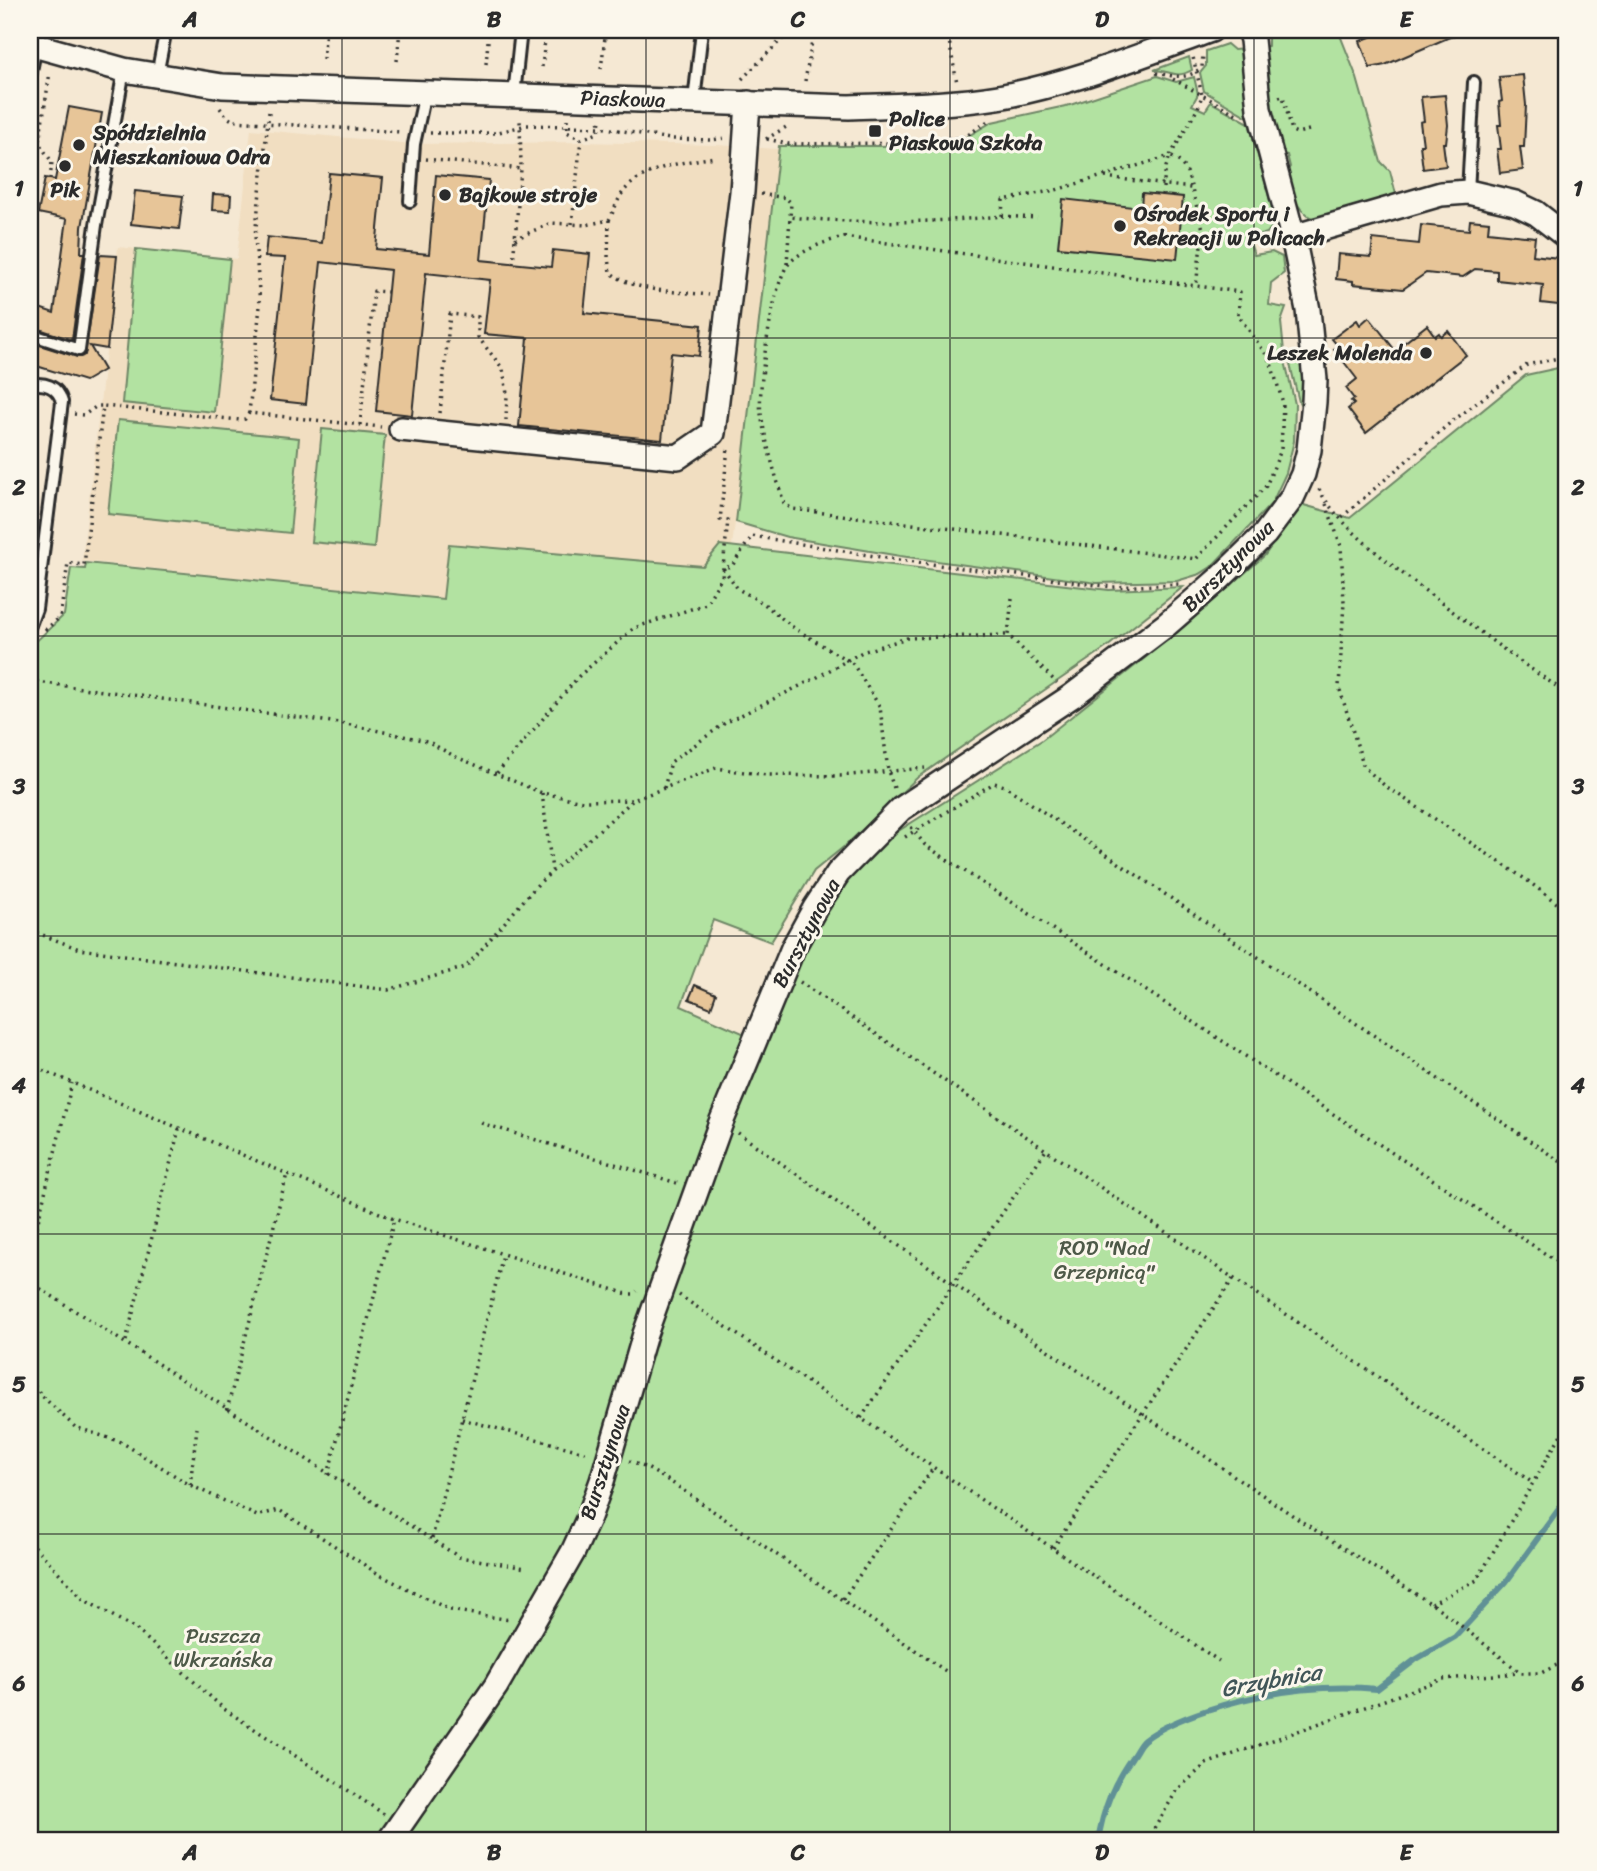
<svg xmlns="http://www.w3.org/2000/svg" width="1597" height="1871" viewBox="0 0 1597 1871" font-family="Sriracha,sans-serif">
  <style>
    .built { fill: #f1dec1 }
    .green { fill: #b2e2a1; stroke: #6e8666; stroke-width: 2 }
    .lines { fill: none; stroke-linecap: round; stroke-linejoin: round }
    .stream { stroke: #609196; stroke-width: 6 }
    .building { fill: #e7c598; stroke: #2b2b2b; stroke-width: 2 }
    .service-casing { stroke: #2b2b2b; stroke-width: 16 }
    .minor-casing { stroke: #2b2b2b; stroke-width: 28 }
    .path { stroke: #2b2b2b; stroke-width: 3.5; stroke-dasharray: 2 5; stroke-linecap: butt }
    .service { stroke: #fbf7ec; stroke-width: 10 }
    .minor { stroke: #fbf7ec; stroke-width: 23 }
    .grid { fill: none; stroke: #2b2b2b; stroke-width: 2; stroke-opacity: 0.55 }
    .poi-dot { fill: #2b2b2b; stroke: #fbf7ec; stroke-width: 2.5 }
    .labels { text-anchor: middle; stroke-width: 6; stroke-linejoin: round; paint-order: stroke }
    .street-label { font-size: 21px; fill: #2b2b2b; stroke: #fbf7ec }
    .poi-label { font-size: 21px; font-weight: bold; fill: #2b2b2b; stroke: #fbf7ec; text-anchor: start }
    .park-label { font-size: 21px; fill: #4d5948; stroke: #fbf7ec }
    .water-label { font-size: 23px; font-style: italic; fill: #415658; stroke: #fbf7ec }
    .neatline { fill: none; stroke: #2b2b2b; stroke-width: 2.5 }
    .grid-label { font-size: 23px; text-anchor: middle; font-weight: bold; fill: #2b2b2b }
  </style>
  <rect width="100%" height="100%" fill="#f5e8d3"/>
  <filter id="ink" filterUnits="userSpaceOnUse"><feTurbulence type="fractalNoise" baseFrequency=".0143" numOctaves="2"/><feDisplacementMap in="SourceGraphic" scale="14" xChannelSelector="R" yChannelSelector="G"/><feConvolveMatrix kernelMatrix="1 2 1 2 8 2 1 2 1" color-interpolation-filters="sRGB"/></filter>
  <g filter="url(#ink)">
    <path class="built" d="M251,129L414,144L581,142L716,145L778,149L762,310L732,546L720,545L704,566L449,544L443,599L82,561L118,247L237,259Z"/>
    <g class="green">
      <path d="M1268,30H1338L1357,78L1381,162L1390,171L1397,198L1321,221C1296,216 1292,193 1286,171L1290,167L1287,155L1281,154L1268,105L1262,47L1268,46Z"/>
      <path d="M1227,44L1234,50L1243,49L1253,120L1204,91L1200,73L1206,66V51Z"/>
      <path d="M1189,57L1192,70C1174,80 1171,70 1154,70Z"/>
      <path d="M1157,76L1176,82L1194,77L1198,94L1192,105L1205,111L1211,102L1249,123L1276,222L1267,233L1249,239L1254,255L1272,252L1282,257L1284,273L1271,283L1269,305L1286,308L1281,322L1285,361L1295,404L1294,441L1286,473L1272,503L1211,567L1200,574L1177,581L1097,583L900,556L787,537L736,522L779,146H882L963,139L992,122L1070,105Z"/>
      <path d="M136,249L230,259L214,412L122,403Z"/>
      <path d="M1289,360H1304V411L1299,402Z"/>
      <path d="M1567,366V1841H30V647L64,615L71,568L85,569L86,563L443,599L449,544L703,566L720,545L1109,590L1183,587L1107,647L918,777L846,845L814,871L771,942L713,920L681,1006L745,1034L726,1077L643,1303L590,1483L541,1622L768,1031L812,937L841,888L870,849L1042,740L1185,626L1265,555L1300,504L1350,518L1526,375Z"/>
      <path d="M118,420L299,438L290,533L108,514Z"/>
      <path d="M322,429L385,435L374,548L311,542Z"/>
    </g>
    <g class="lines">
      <path class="stream" d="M1098,1841C1103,1809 1113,1784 1132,1757C1136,1752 1139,1744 1144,1740C1162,1726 1186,1717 1207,1710C1263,1692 1318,1684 1377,1689L1415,1660L1455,1637L1506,1582L1567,1498"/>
    </g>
    <g class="building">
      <path d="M1371,30H1466L1385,65L1370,68L1360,41L1373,36Z"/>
      <path d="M1523,75L1526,105L1524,147H1520L1523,170L1500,173L1497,149H1501L1498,125H1501L1499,102L1502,101L1499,77Z"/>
      <path d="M1445,95L1448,125L1446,143H1443L1446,166L1423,169L1420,145H1423L1420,122L1424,121L1421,97Z"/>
      <path d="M69,107L102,113L82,227L81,253H84L72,340L30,326V305L54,313L67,219L38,213L45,178L55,180Z"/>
      <path d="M329,173L383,178L376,249L429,254L436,175L489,180L481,260L551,267L553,250L590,254L584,313L702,325L699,356L671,353L662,440L519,426L528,338L484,334L490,280L426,273L412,415L376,411L390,270L321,262L306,404L270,400L285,258L265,257L267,237L322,243Z"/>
      <path d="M135,191L183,196L179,229L131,224Z"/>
      <path d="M1142,193L1183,197L1177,259L1058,247L1063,199L1141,208Z"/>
      <path d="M213,194L231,195L230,211L212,210Z"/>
      <path d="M1470,220L1489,222L1488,232L1535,237L1533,255L1567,259V306L1541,303L1543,285L1497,280V271L1475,269L1463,277L1426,273L1403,289L1353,284V281L1336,279L1338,254L1371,257L1373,239L1419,244L1421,225L1469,230Z"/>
      <path d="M100,255L117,256L107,349L90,346L104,370L85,381L30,364V342L77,357L85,355Z"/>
      <path d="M1369,317L1395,350L1427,325L1435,336L1439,333L1441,336L1448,331L1466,355L1366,433L1348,409L1354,404L1351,401L1354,399L1346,388L1357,379L1334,349L1338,346L1332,339L1357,320L1360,325Z"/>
      <path d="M695,985L716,994L711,1008L689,999Z"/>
    </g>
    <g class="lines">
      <g class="service-casing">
        <g id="service">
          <path d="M147,30L165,34L157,75"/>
          <path d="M30,76L36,46"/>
          <path d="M514,95L521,30"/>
          <path d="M694,101L702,30"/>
          <path d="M1468,192L1474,82"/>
          <path d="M410,201L414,144L425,93"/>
          <path d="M30,334L79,350L96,225L124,70"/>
          <path d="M30,385C44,382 58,386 62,402L36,609L30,625"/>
        </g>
      </g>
      <g class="minor-casing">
        <g id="minor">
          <path d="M30,44L124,70L222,86L849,107C898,105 948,105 998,97C1072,84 1141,55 1211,30"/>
          <path d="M1293,237L1441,194L1468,192L1515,203L1536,213L1567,237"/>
          <path d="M401,429L678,457L713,433L742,192L748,103"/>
          <path d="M389,1841L496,1686L573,1552L589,1517L602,1481L645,1334L720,1125L793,948L815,908L838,873L901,809L1072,696L1166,625L1220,578L1265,534L1292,498L1303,474L1309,450L1314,402L1315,380L1308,310L1293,237L1259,109L1252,40L1249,30"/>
        </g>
      </g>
      <g class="path">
        <path d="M947,30L957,83"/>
        <path d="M323,59L326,30"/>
        <path d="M397,61L400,30"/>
        <path d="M486,64L489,30"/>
        <path d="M542,67L546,30"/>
        <path d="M601,69L606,30"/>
        <path d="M1156,73C1175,76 1186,81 1202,67L1203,54"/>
        <path d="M742,79L791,30"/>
        <path d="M1173,79L1240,116"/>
        <path d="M805,81L814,30"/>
        <path d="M1279,97L1283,96L1292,131L1297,133L1309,130"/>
        <path d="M220,108L227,117L234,121L401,132"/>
        <path d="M269,112L255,236L260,306L249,413L381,427"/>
        <path d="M567,119V132L581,139L598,133L600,120"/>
        <path d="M430,133H495L527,125L567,126L600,127L670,139L711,140L725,138"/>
        <path d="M766,139L788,126"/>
        <path d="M767,139L789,144L901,143L965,137L988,121"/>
        <path d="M426,159L521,169"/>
        <path d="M1105,177L1191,188"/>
        <path d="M50,179L52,162L39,143L50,72"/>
        <path d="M761,194L786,198L791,203L790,217C861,224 931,223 1002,216L1003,200L1056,190L1170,156L1198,108L1202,95L1193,57"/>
        <path d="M1162,195L1166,167L1170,156L1180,162L1187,172L1203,229L1196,286"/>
        <path d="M1002,216L1037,218"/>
        <path d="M609,220L608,258L610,272C636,293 676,291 709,295"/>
        <path d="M572,224L581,139"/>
        <path d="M844,237L1240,292L1238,315L1270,360L1283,403L1281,450L1266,486L1196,559L792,509L784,503C775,474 766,444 761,414C757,390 773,285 787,266C798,251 826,241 844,237Z"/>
        <path d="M515,239L551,223L586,225L609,220C614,211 618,198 624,191C646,166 685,162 715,157"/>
        <path d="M513,263L521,169L520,118"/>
        <path d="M787,264L790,217"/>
        <path d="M440,413L450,314L478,317V337L503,369L507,394L506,420"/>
        <path d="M74,414L84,415L97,406H103"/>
        <path d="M360,425L374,291L388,292"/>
        <path d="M1319,489C1339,529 1404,574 1440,602C1482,633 1523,665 1567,693"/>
        <path d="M1326,504L1341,546L1344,602L1339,687L1364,767L1384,785L1528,881L1567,911"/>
        <path d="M1342,517L1450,423L1527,365L1567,356"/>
        <path d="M1012,598L1008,635L1057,683"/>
        <path d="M45,630L60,617L68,563L84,565L103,406L240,420L245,419L249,413"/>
        <path d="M30,681L346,724L427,741L454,756L542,793L583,801L633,800L716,768L766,775L840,776L925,768"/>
        <path d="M497,773L579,676L634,628L706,604L722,577L728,520H720L728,448"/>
        <path d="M664,788L671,762L725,723L814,679L862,652L907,638L1008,635"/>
        <path d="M894,788L888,771L880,707L853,664L794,628L763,603L738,589L723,568L732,566L752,536L899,560L1113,587L1180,584"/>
        <path d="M542,793L552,870"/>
        <path d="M911,827L925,845L1567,1268"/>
        <path d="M905,837L994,783L1005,786L1567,1166"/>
        <path d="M30,930L79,949L388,990L466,967L538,884L632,801"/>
        <path d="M800,982L1533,1483"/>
        <path d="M30,1065L394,1219L627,1294H634L637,1291"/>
        <path d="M481,1123L677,1183"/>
        <path d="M738,1133L1055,1355L1304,1523L1441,1610L1521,1673H1541L1567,1660"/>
        <path d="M30,1254L72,1083"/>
        <path d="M30,1279L41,1289L459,1557L526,1568"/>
        <path d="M679,1295L1219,1661"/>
        <path d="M126,1341L179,1129"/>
        <path d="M30,1380L42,1396L75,1427L121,1442L190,1485L257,1516L279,1510L380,1575L450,1610L510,1620"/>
        <path d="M227,1410L287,1174"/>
        <path d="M861,1418L1046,1150"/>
        <path d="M462,1419L588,1453"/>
        <path d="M629,1461L647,1468L674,1484L947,1672"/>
        <path d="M328,1475L394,1219"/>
        <path d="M190,1485L197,1428"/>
        <path d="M432,1538L503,1255"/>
        <path d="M30,1541L83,1599L136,1629L224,1709L384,1814"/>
        <path d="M1053,1548L1233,1279"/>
        <path d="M843,1599L934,1467"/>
        <path d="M1431,1604L1477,1580L1567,1424"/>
        <path d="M1147,1841L1177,1790L1206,1764L1443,1679L1519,1673"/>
        <path d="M1565,1841L1567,1839"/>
      </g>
      <use href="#service" class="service"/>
      <use href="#minor" class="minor"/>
    </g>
  </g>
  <path class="grid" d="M342,30V1841M646,30V1841M950,30V1841M1254,30V1841M30,338H1567M30,636H1567M30,936H1567M30,1234H1567M30,1534H1567"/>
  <g class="poi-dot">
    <rect x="868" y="124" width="14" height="14" rx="3.5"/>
    <circle cx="79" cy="145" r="7"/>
    <circle cx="65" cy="166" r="7"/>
    <circle cx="445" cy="195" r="7"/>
    <circle cx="1120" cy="226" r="7"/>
    <circle cx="1426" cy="353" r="7"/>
  </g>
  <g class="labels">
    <g class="street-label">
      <text transform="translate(623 99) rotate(2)" y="7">Piaskowa</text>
      <text transform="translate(1228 566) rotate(-45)" y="7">Bursztynowa</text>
      <text transform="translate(806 933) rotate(-62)" y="7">Bursztynowa</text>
      <text transform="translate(605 1462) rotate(-72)" y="7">Bursztynowa</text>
    </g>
    <g class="poi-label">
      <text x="889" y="126">Police<tspan x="889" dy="24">Piaskowa Szkoła</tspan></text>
      <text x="93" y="140">Spółdzielnia<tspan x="93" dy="24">Mieszkaniowa Odra</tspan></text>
      <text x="65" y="197" text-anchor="middle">Pik</text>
      <text x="459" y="202">Bajkowe stroje</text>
      <text x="1134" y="221">Ośrodek Sportu i<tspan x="1134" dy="24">Rekreacji w Policach</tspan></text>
      <text x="1412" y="360" text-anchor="end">Leszek Molenda</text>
    </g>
    <g class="park-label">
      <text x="1104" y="1255">ROD "Nad<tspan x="1104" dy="24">Grzepnicą"</tspan></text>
      <text x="223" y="1643">Puszcza<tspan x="223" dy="24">Wkrzańska</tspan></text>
    </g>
    <g class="water-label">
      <text transform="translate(1271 1680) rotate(-10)" y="8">Grzybnica</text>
    </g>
  </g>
  <rect width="1597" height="1871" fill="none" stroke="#fbf7ec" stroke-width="77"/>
  <rect x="38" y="38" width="1520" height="1794" class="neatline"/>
  <g class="grid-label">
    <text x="190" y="27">A</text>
    <text x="494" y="27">B</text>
    <text x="798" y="27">C</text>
    <text x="1102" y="27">D</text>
    <text x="1406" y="27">E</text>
    <text x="19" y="196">1</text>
    <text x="1578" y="196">1</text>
    <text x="19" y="495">2</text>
    <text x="1578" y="495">2</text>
    <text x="19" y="794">3</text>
    <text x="1578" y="794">3</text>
    <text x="19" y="1093">4</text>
    <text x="1578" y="1093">4</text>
    <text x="19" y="1392">5</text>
    <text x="1578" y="1392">5</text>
    <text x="19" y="1691">6</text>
    <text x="1578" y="1691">6</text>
    <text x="190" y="1860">A</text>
    <text x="494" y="1860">B</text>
    <text x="798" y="1860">C</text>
    <text x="1102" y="1860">D</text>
    <text x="1406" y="1860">E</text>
  </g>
</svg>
